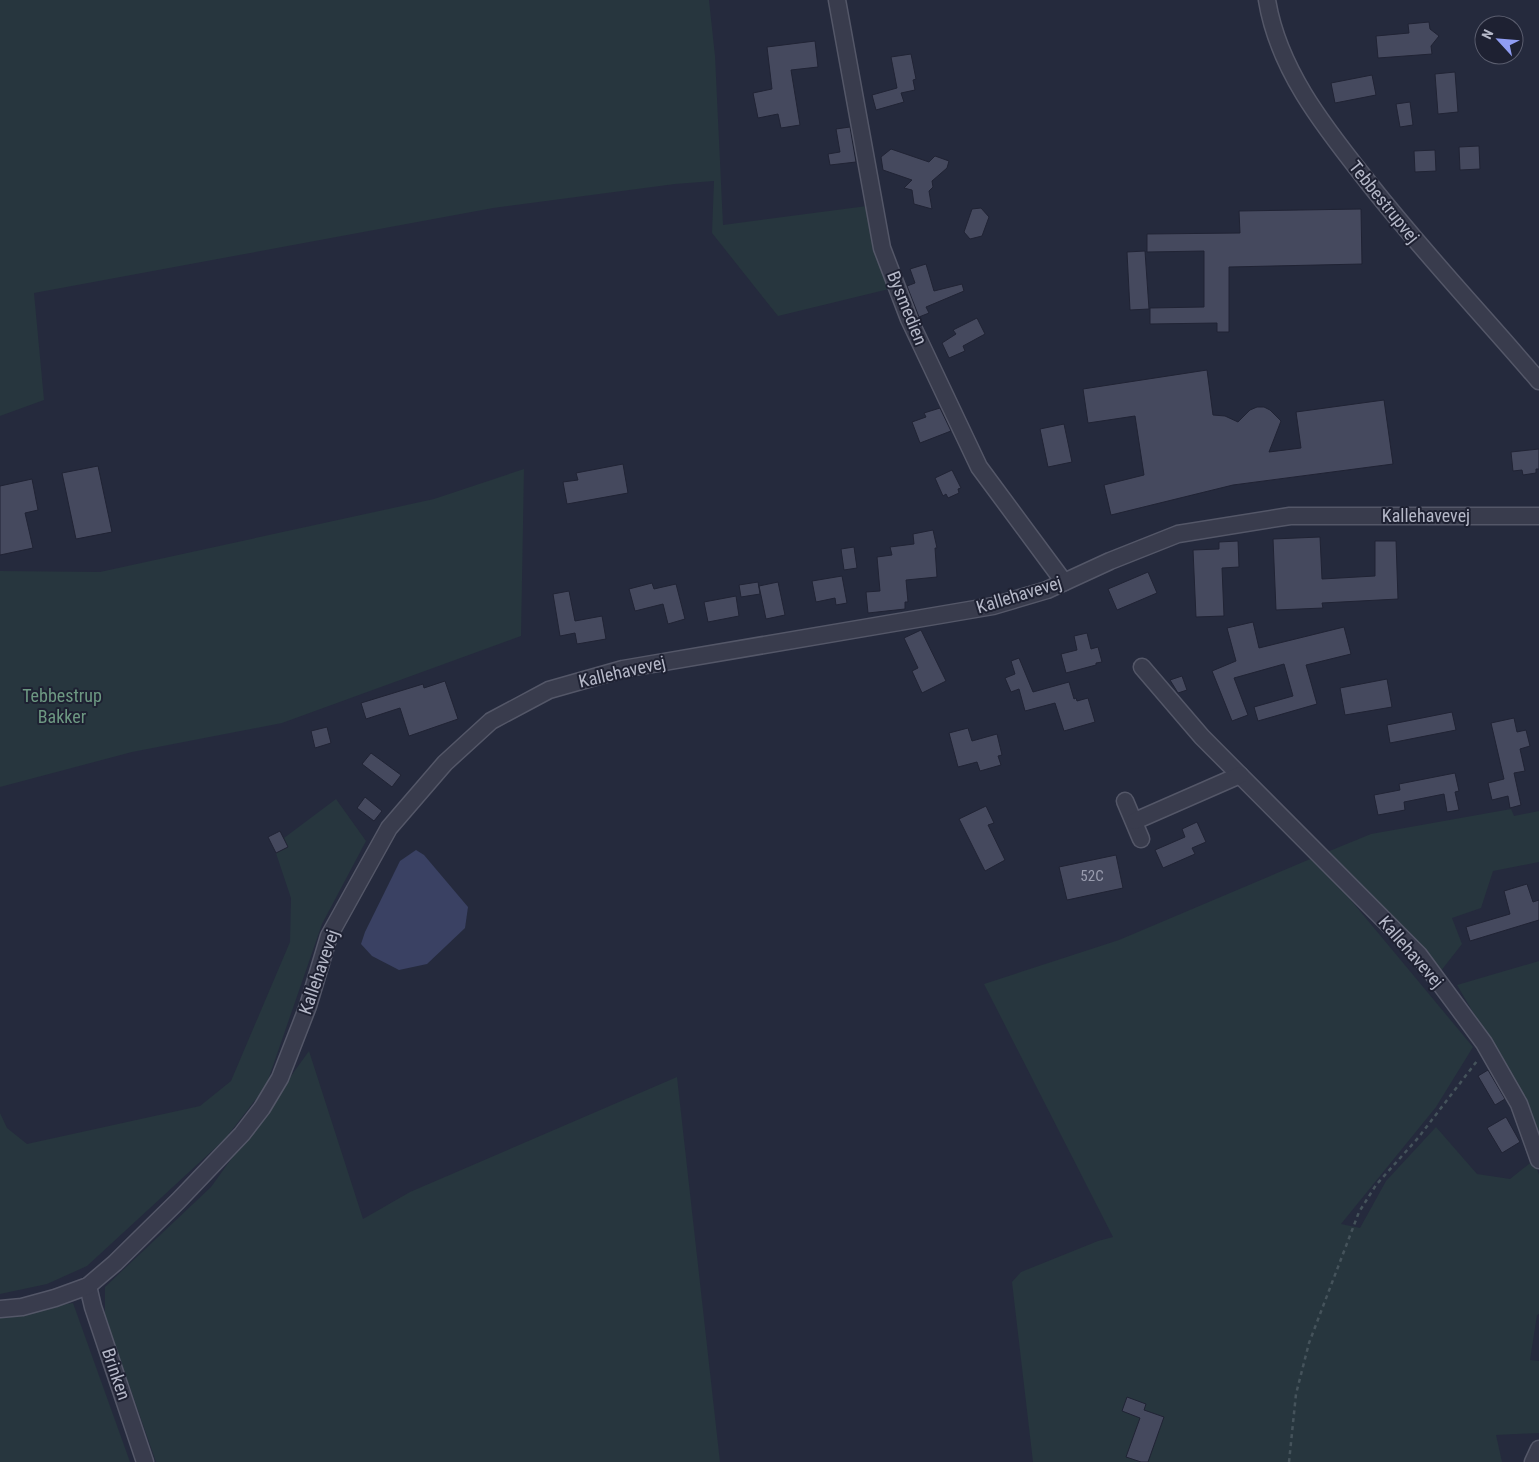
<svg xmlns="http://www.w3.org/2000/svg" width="1539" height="1462" viewBox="0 0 1539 1462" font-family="'Roboto Condensed',sans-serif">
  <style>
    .green { fill: #27363e }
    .water { fill: #3a4163 }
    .building { fill: #45495e; stroke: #202334 }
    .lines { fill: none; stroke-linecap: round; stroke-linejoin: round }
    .minor-casing { stroke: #545768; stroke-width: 19 }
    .path { stroke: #45535b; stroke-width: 2.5; stroke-dasharray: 4 4; stroke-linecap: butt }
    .minor { stroke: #393c4d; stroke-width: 16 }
    .labels { text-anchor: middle; stroke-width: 4; stroke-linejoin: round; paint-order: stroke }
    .number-label { font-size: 15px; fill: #999cae }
    .street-label { font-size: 18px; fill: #b5b8c8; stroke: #1e2132 }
    .park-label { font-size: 18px; fill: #6d9882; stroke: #1e2132 }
  </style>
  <rect width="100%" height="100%" fill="#252a3d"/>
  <g class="green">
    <path d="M0,0H709L715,56L723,225L867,206L889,289L778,316L712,233L714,181L675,184L493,208L34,293L44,400L0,416Z"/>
    <path d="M524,469L521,636L282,723L132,752L0,787V571L100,572L434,499Z"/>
    <path d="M336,799L366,841L322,924L266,1086L225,1139L87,1266L47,1284L0,1294V1113L7,1128L27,1144L200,1106L231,1081L290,942L291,898L276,853L288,847L284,838Z"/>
    <path d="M1511,809L1514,816L1539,811V862L1493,871L1481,908L1452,918L1462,944L1440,972L1327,852L1371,834Z"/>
    <path d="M1315,857L1473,1047L1436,1107L1341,1224L1360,1228L1386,1181L1436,1127L1477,1174L1510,1179L1534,1160L1539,1175V1314L1537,1315L1530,1360L1539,1361V1433L1496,1435L1502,1462H1033L1012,1282L1021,1272L1098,1241L1113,1237L984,984L1119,940Z"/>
    <path d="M1539,961V1142L1522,1096L1457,985Z"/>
    <path d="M309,1051L363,1219L410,1192L677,1077L720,1462H156L105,1316V1287L211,1187Z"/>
    <path d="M73,1303L130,1462H0V1315Z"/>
  </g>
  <path class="water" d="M416,850L424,855L468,907L465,928L427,964L399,970L372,956L361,944L365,932L400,861Z"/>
  <g class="building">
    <path d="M1429,22L1430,29L1439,36L1431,46L1432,54L1378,58L1376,36L1409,33L1408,24Z"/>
    <path d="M815,41L818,67L791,70L800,125L781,128L778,114L758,118L753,93L772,89L767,47Z"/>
    <path d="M911,54L916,79L913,80L915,90L901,93L904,102L876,110L872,95L897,88L891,57Z"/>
    <path d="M1455,72L1458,112L1438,114L1435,74Z"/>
    <path d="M1372,75L1376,95L1335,103L1331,83Z"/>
    <path d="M1410,102L1413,125L1400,127L1396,104Z"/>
    <path d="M850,127L856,162L830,165L828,154L840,152L836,129Z"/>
    <path d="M1479,146L1480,169L1460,170L1459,147Z"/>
    <path d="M891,149L929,162L935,156L949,161L947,168L932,181L933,187L929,191L932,209L914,204L912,190L904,188L912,180L883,170L881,157Z"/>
    <path d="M1435,150L1436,171L1415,172L1414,151Z"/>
    <path d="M981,208L989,217L982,236L970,239L964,232L972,209Z"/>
    <path d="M1361,209L1362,264L1229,267V332H1217V323L1150,324V308L1204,307V251L1147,252V234L1240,233L1239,211Z"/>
    <path d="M1145,251L1149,309L1130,310L1127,252Z"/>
    <path d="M926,264L934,291L962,284L964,291L926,307L929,313L919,317L907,286L915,283L910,269Z"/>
    <path d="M977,318L985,334L963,346L965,351L949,358L942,343L956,334L953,330Z"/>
    <path d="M1207,370L1213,415L1225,416L1238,422L1250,410L1257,407H1264L1270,410L1281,421L1269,452L1301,448L1296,412L1384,400L1393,464L1233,485L1111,515L1104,485L1144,475L1135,416L1088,423L1083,389Z"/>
    <path d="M940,408L951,431L920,443L912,422L926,417L924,413Z"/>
    <path d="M1064,424L1072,462L1048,467L1040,429Z"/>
    <path d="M1539,449V469H1536V473L1523,475L1522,470L1513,471L1511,452Z"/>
    <path d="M623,464L628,493L567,504L563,482L578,480L576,473Z"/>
    <path d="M98,466L112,532L76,539L62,473Z"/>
    <path d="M952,470L961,488L958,489L959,493L948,498L946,494L943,496L935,478Z"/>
    <path d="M32,479L38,510L25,513L33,548L0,555V486Z"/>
    <path d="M933,530L937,548H935L937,577L906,580L908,602H905V609L868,613L866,592L880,591L877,557L892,555L890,547L914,544L913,534Z"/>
    <path d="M1320,537L1322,579L1375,576V541H1396L1398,599L1322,603L1323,608L1276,610L1273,539Z"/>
    <path d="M1238,541L1239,567L1222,568L1224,616L1196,617L1193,550L1219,549V542Z"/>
    <path d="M854,547L857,568L844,570L841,549Z"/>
    <path d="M1148,572L1157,593L1117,610L1108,589Z"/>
    <path d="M842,576L847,603L836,605L835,598L816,602L812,581Z"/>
    <path d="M758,582L760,594L741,597L739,585Z"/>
    <path d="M778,582L785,615L766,619L759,586Z"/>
    <path d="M652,583L654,589L676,584L685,619L668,624L663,604L635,611L629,589Z"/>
    <path d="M569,591L575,621L602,616L606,639L577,644L575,633L560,636L553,594Z"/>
    <path d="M736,596L739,616L708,622L704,602Z"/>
    <path d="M1253,622L1259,648L1344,627L1351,654L1306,665L1317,704L1258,721L1254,707L1293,696L1284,664L1234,678L1248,715L1232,721L1212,671L1236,661L1227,628Z"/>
    <path d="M921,630L946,681L922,693L912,671L918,668L904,638Z"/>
    <path d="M1087,633L1091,649L1098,647L1102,662L1096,663V665L1066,673L1061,654L1077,650L1074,636Z"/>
    <path d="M1019,658L1033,692L1069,682L1074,699L1076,698L1077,701L1088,698L1095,722L1064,731L1055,703L1025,711L1019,689L1011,692L1005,678L1015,674L1011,661Z"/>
    <path d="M1182,676L1187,690L1178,693L1170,680Z"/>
    <path d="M1387,679L1392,707L1345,715L1340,688Z"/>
    <path d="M445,681L458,719L409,736L400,708L366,719L361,703L423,684L424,688Z"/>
    <path d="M1452,712L1456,730L1390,743L1387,725Z"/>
    <path d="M1514,718L1517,732L1526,730L1530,746L1520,749L1525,771L1514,773L1521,805L1510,808L1508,796L1492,800L1488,783L1504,779L1491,723Z"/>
    <path d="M327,727L331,743L315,748L311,731Z"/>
    <path d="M968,728L972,741L997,734L1002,755L998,756L1001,765L980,771L977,762L958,767L949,733Z"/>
    <path d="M371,753L401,775L392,787L362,764Z"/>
    <path d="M1455,773L1459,791L1455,792L1459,810L1447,812L1444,794L1404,802L1405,810L1378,815L1374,795L1400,790L1399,784Z"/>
    <path d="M365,797L382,811L374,821L357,808Z"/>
    <path d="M986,806L994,823L988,825L1005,860L985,871L959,819Z"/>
    <path d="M1197,822L1206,842L1192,848L1195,854L1163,868L1155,850L1185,837L1182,829Z"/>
    <path d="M280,831L288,847L276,853L268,837Z"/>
    <path d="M1116,855L1123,888L1067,900L1059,867Z"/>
    <path d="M1527,884L1533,902L1539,900V920L1470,941L1466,927L1510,914L1504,891Z"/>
    <path d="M1488,1070L1505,1099L1495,1105L1478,1076Z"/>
    <path d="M1506,1117L1520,1142L1502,1153L1487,1128Z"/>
    <path d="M1127,1397L1146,1404L1144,1410L1164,1417L1148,1462H1141L1126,1457L1140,1418L1122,1411Z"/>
  </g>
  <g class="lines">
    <g class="minor-casing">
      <g id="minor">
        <path d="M837,0L882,248L909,319L979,467L1064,582"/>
        <path d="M1267,0C1278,68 1322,124 1364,177C1419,248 1481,313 1539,381"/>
        <path d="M1142,667L1202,737L1419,955L1484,1043L1519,1104L1539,1160"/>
        <path d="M1125,801L1141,839"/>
        <path d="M1135,821L1240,775"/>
        <path d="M88,1286L93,1307L145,1462"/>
        <path d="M0,1309L22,1307L55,1298L88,1286L115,1263L178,1201L242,1134L262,1108L280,1078L308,1006L329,936L389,828L445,763L491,721L549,690L623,669L993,606L1047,590L1110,561L1178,534L1290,516H1539"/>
        <path d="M1533,1462L1539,1449"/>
      </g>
    </g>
    <path class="path" d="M1289,1462L1296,1394L1309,1343L1359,1212L1376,1185L1418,1138L1477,1061"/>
    <use href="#minor" class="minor"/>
  </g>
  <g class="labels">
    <g class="number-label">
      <text x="1092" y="881">52C</text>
    </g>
    <g class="street-label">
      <text transform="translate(1384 202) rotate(51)" y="6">Tebbestrupvej</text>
      <text transform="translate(907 308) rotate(68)" y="6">Bysmedien</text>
      <text x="1426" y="522">Kallehavevej</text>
      <text transform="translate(1019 595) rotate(-17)" y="6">Kallehavevej</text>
      <text transform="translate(622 672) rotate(-13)" y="6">Kallehavevej</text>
      <text transform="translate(1411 952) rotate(49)" y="6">Kallehavevej</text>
      <text transform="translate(319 972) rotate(-71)" y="6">Kallehavevej</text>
      <text transform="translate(116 1374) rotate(71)" y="6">Brinken</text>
    </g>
    <g class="park-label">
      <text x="62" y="702">Tebbestrup<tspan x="62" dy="21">Bakker</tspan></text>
    </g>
  </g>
  <g transform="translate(1499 40) rotate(296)"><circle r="24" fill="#1e2132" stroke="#5a5d6e"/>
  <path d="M0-4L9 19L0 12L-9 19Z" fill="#909df3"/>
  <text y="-8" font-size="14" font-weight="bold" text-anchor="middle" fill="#b5b8c8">N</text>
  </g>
</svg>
